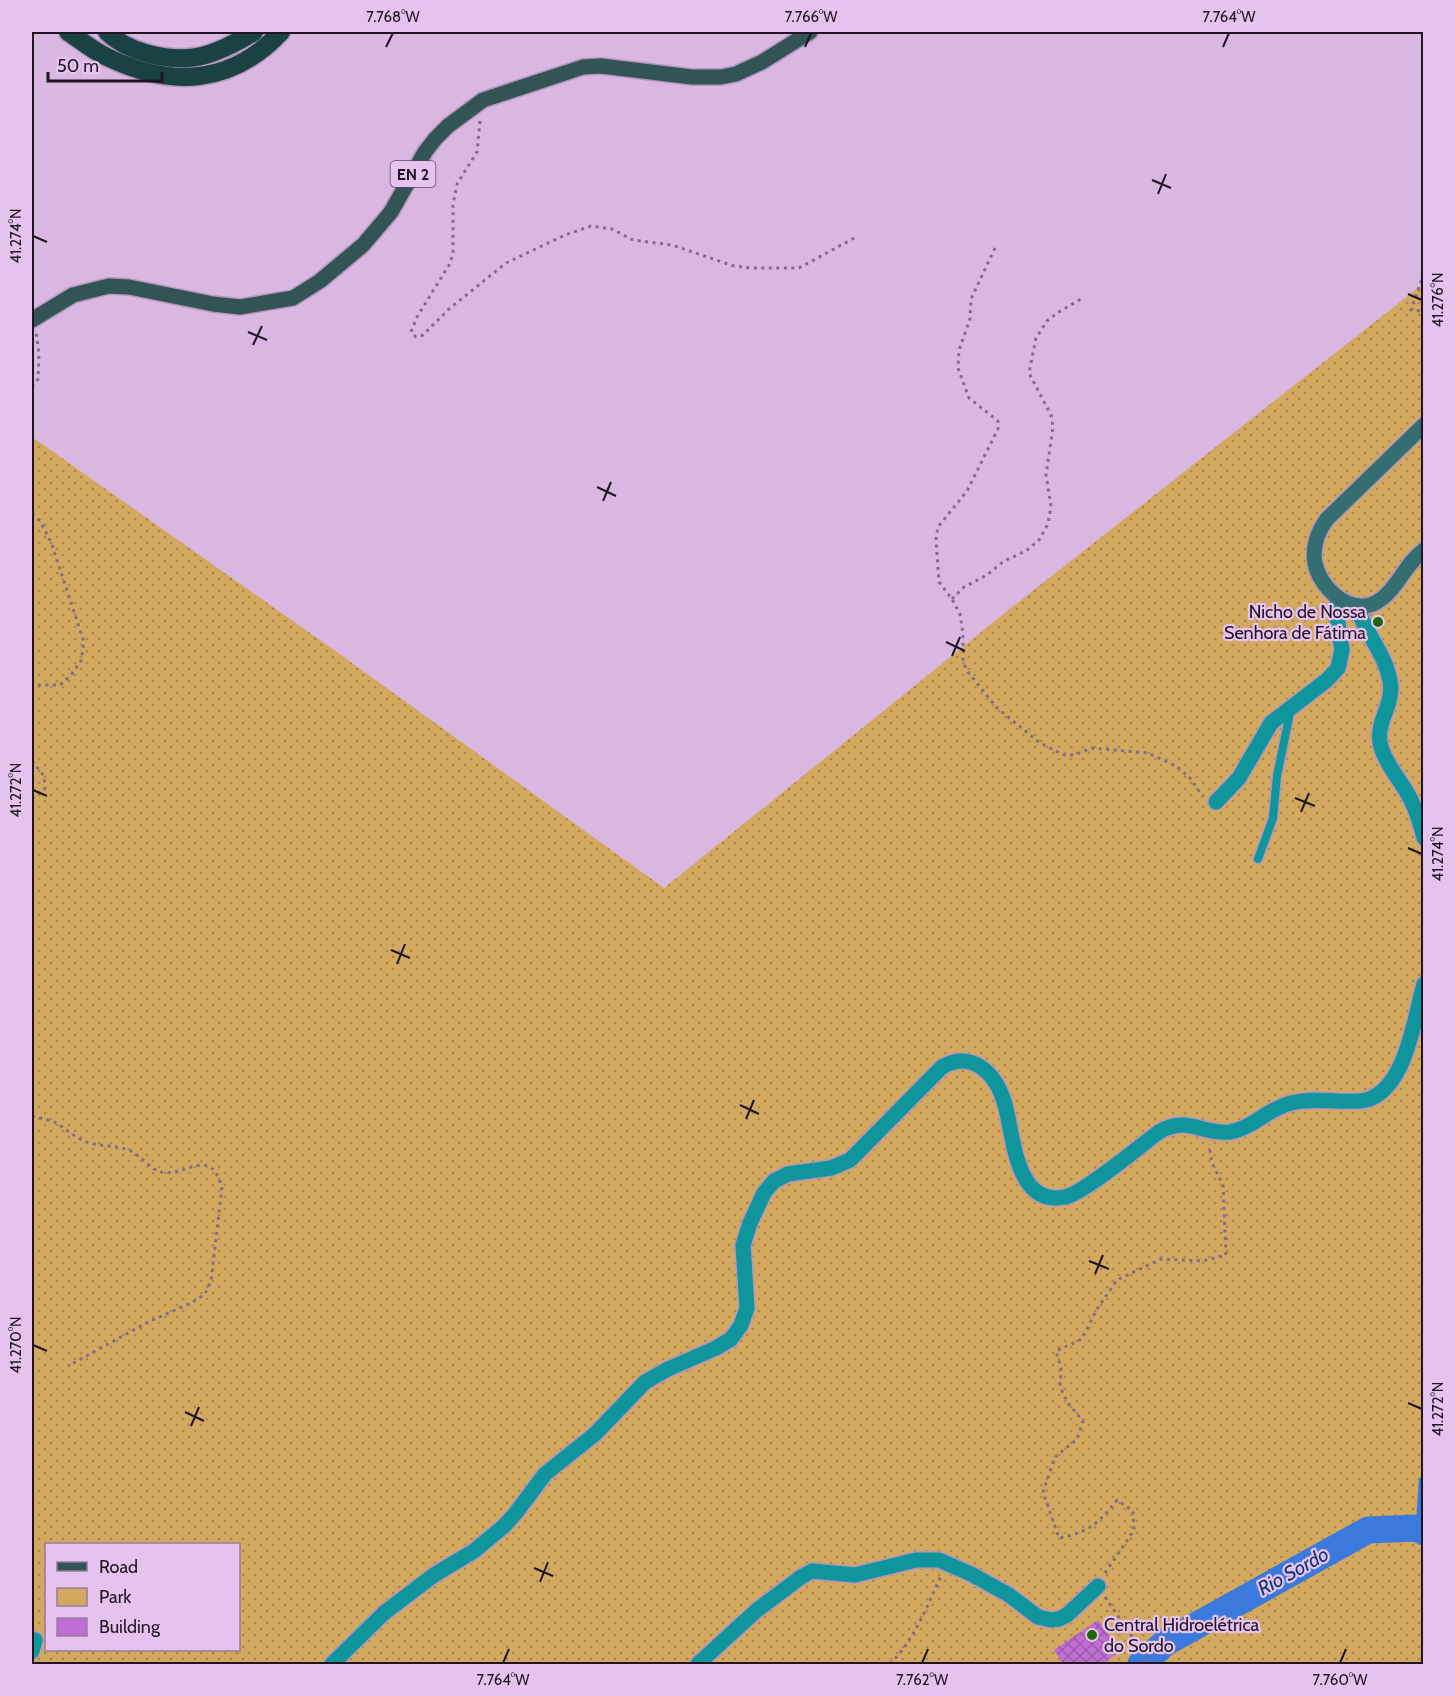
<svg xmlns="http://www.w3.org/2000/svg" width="1455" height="1696" viewBox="0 0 1455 1696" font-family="Cabin,sans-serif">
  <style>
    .green { fill: url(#green-dots); fill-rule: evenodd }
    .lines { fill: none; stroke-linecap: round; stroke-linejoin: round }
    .stream { stroke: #3b79dc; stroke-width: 4.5 }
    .river { stroke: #3b79dc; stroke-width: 27 }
    .building { fill: url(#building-cross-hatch) }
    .lane-casing { stroke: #b496bb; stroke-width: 11 }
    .street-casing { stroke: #b496bb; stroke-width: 18 }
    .secondary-casing { stroke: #b496bb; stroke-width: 18 }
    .primary-casing { stroke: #b496bb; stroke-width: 18 }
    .highway-casing { stroke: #b496bb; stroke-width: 21 }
    .path { stroke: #846c8a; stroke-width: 3; stroke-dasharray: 3 4.5; stroke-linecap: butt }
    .lane { stroke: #0f959b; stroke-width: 8 }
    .street { stroke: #0f959b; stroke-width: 15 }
    .secondary { stroke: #346e71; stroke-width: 15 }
    .primary { stroke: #335456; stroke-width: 15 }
    .highway { stroke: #1a4244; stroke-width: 18 }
    .ticks { fill: none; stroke: #201423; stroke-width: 2 }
    .poi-dot { fill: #1e6700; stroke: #e6c3ee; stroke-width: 2 }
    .labels { text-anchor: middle; stroke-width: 4.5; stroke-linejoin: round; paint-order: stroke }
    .shield { fill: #e6c3ee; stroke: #5b4860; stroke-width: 1.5 }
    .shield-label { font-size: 16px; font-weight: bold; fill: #201423 }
    .poi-label { font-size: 18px; fill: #201423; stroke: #e6c3ee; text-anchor: end }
    .water-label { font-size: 20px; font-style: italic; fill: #0c3473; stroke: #e6c3ee }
    .neatline { fill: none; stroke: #201423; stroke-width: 2 }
    .ticks-label { font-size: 15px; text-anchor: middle; fill: #201423 }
  </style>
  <defs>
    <pattern id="green-dots" width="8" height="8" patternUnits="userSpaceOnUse" patternTransform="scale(1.5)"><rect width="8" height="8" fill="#d3a960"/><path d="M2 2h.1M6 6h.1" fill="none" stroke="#ab884f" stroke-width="1.8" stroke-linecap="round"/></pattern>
    <pattern id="building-cross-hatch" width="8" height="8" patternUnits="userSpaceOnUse" patternTransform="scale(1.5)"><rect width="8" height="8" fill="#bf6fd3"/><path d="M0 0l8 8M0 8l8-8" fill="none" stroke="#9b5aab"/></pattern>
  </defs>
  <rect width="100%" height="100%" fill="#d9b7e1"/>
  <path class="green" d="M1423,284V1664H32V437L327,645L664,888L1011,608ZM46,1544H238V1650H46Z"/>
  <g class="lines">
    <path class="stream" d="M1418,1528L1421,1480L1424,1477"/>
    <path class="river" d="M1141,1664L1165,1643L1368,1530L1418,1528L1424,1532"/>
  </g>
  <path class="building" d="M1098,1620L1120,1651L1102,1665H1064L1054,1650Z"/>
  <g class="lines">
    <g class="lane-casing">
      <path id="lane" d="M1258,859L1273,818L1277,776L1291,708"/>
    </g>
    <g class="street-casing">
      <g id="street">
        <path d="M1357,606C1364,633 1385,652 1390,681C1395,705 1374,722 1381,747C1386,764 1397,776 1406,791C1415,805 1420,822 1424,838"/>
        <path d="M1216,802L1239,778L1271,723L1327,680L1338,668L1342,650L1336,610L1338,598"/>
        <path d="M32,1651L35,1640"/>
        <path d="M332,1664L384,1613L434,1575L474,1551L504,1526L515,1514L545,1474L595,1434L645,1382L668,1369L716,1348L731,1339L741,1325L747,1308L743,1245L750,1223L764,1193L774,1181L788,1174L831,1168L850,1160L942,1067C973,1049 997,1075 1005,1105C1014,1136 1015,1207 1065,1197C1083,1194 1141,1145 1159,1132C1188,1115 1202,1135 1230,1132C1253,1128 1269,1108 1291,1103C1314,1097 1337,1103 1360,1101C1405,1097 1414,1019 1424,984"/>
        <path d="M698,1664L757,1610L801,1577L812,1571L855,1575L916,1560H939L971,1574L1009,1595L1038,1617L1051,1620L1059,1619L1067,1615L1098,1586"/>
      </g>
    </g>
    <g class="secondary-casing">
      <path id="secondary" d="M1424,425L1327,519C1318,531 1312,547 1315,563C1319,586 1347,614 1373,604C1396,594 1404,564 1424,550"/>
    </g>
    <g class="primary-casing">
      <path id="primary" d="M32,320L73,295L109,286L129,287L213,304L240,307L293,298L320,281L363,245L391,212L425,152L435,139L448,126L483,100L583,67L601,66L692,77H721L736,74L762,62L810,32"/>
    </g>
    <g class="highway-casing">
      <g id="highway">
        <path d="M68,32C81,40 93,51 107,57C171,88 231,85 281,32"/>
        <path d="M107,32C126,51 162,60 189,58C211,57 236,43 254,32"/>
      </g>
    </g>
    <g class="path">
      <path d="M480,121L477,152L457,184L453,205V254L449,265L417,317L411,332L416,337L423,335L449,309L506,263L565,235L591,226L612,229L633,240L672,245L734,266L750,268H799L856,237"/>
      <path d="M995,248L971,299L970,319L959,350L958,368L969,398L998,421V429L967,491L938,527L936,539L939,582L952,599L960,614L963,634V662L968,672L996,707L1040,743L1064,755H1074L1092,748L1148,753L1176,766L1190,778L1203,797"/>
      <path d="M1424,273L1411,310L1424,311"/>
      <path d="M32,387L38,379L39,354L36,332"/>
      <path d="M32,514L40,521L51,542L84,642L81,661L71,675L60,685H32"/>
      <path d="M952,599L964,587L987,575L1004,561L1026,551L1039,540L1048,524L1051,506L1046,475L1053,427L1051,415L1029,373L1036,338L1047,321L1057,313L1081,299"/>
      <path d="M32,761L44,776L45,788L36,796L32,798"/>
      <path d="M32,1116C39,1118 47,1119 54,1122C66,1128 77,1140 90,1143C104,1147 117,1145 131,1151C141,1156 151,1170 161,1172C188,1177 209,1145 222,1187L211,1281L205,1294L191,1303L150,1321L68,1366"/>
      <path d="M1105,1573L1134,1530L1133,1511L1117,1500C1098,1524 1089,1532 1059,1538L1043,1492L1055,1457L1077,1439L1083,1421L1067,1402L1060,1386L1061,1368L1056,1351L1082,1339L1097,1309L1117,1280L1161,1259L1203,1261L1226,1255L1223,1185L1212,1163L1209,1145"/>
      <path d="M1105,1597L1151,1664"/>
      <path d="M890,1664C914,1640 927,1607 941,1576"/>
    </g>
    <use href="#lane" class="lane"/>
    <use href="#street" class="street"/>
    <use href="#secondary" class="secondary"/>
    <use href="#primary" class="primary"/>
    <use href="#highway" class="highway"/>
  </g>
  <path class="ticks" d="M386,47L393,33M805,47L811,33M1223,47L1229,33M1152,180L1171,188M1158,194L1166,174M33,236L47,242M1408,294L1422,300M248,332L267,340M253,345L262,326M597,487L616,496M603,501L611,482M946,642L965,651M952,656L960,637M33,790L47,796M1295,798L1315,806M1301,812L1309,793M1408,848L1422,854M391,950L410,958M397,964L405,944M740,1105L759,1114M746,1119L754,1100M1089,1261L1109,1269M1095,1274L1103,1255M33,1345L47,1351M1408,1403L1422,1409M185,1412L204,1421M191,1426L199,1407M534,1568L553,1576M540,1582L548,1562M503,1663L509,1649M922,1663L928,1649M1340,1663L1346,1649"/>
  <g class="poi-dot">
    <circle cx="1378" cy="622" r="6"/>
    <circle cx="1092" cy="1635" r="6"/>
  </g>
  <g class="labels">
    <rect class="shield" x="390.5" y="161" width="45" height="26" rx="4.5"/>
    <g class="shield-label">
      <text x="413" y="180">EN 2</text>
    </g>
    <g class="poi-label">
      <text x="1366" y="618">Nicho de Nossa<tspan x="1366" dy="21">Senhora de Fátima</tspan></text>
      <text x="1104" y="1631" text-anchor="start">Central Hidroelétrica<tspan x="1104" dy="21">do Sordo</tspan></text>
    </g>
    <g class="water-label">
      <text transform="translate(1293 1571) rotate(-29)" y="7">Rio Sordo</text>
    </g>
  </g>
  <rect width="1455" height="1696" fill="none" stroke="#e6c3ee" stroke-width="66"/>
  <rect x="45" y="1543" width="195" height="108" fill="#e6c3ee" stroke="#977d9d" stroke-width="1.5"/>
  <rect x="57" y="1562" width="30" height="9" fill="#335456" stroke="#977d9d" stroke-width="1.5"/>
  <text x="99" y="1573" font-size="18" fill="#201423">Road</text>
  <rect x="57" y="1588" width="30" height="18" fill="#d3a960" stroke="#977d9d" stroke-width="1.5"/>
  <text x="99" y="1603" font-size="18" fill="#201423">Park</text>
  <rect x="57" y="1618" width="30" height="18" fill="#bf6fd3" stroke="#977d9d" stroke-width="1.5"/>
  <text x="99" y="1633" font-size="18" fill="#201423">Building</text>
  <path d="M48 72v9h114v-9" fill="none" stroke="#201423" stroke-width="3"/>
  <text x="57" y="72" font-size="18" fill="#201423" stroke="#e6c3ee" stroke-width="4.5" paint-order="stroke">50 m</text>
  <rect x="33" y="33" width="1389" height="1630" class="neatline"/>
  <g class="ticks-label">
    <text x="393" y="22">7.768°W</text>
    <text x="811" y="22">7.766°W</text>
    <text x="1229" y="22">7.764°W</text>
    <text transform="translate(16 236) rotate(-90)" y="5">41.274°N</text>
    <text transform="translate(1438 300) rotate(-90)" y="5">41.276°N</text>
    <text transform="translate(16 790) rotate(-90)" y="5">41.272°N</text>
    <text transform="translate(1438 854) rotate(-90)" y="5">41.274°N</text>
    <text transform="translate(16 1345) rotate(-90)" y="5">41.270°N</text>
    <text transform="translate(1438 1409) rotate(-90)" y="5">41.272°N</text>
    <text x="503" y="1685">7.764°W</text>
    <text x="922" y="1685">7.762°W</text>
    <text x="1340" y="1685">7.760°W</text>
  </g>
</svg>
